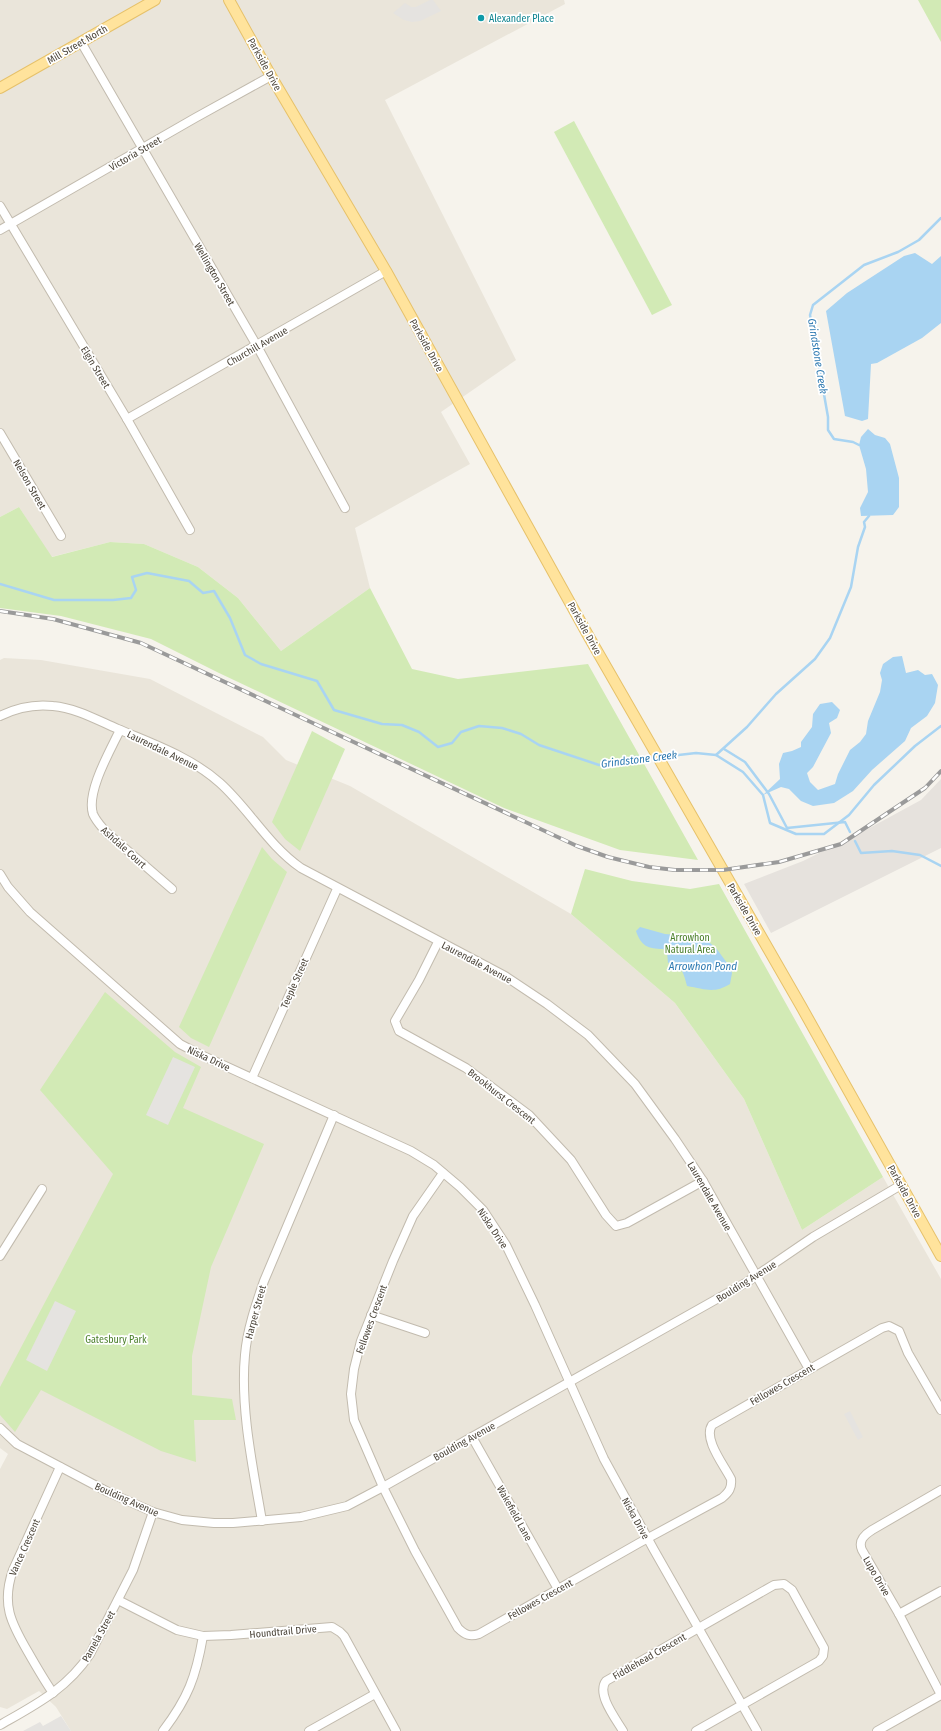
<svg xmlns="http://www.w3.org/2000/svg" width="941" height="1731" viewBox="0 0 941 1731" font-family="'Fira Sans Condensed',sans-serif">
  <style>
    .residential { fill: #eae5da }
    .industrial { fill: #e6e2dd }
    .green { fill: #d2eab5 }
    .parking { fill: #e5e3e0 }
    .water { fill: #a9d4f2 }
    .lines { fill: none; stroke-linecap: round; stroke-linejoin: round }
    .stream { stroke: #a9d4f2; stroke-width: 2.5 }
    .minor-casing { stroke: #c2bbae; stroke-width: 10 }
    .major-casing { stroke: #e6c16a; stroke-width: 12 }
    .minor { stroke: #fff; stroke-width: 8 }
    .major { stroke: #ffe39c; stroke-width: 10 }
    .rail-casing { stroke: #9a9a9a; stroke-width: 4 }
    .rail { stroke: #fff; stroke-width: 2.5; stroke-dasharray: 8; stroke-linecap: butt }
    .culture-dot { fill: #0f9aa8; stroke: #fff; stroke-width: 1.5 }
    .labels { text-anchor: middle; stroke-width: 3.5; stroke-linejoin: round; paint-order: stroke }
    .culture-label { font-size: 10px; fill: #0d838f; stroke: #fff; text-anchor: start }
    .street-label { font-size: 10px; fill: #4b4439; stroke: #fff }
    .park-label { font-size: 10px; fill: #4a7f2a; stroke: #fff }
    .water-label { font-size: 11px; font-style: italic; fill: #2e7ab2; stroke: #fff }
  </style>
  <rect width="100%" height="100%" fill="#f6f3ec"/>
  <g class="residential">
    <path d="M0,0H564L565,4L385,100L516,360L441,412L470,464L355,528L370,588L281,651L238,598L198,567L144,544L110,542L51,557L19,507L0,517Z"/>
    <path d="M4,658L41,660L150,679L263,737L286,760L350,786L571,914L675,1003L744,1099L802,1230L883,1177L941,1279V1731H71L56,1707L39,1691L7,1709L0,1707V1469L8,1454L0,1448V660Z"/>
  </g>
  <path class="industrial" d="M941,779V848L771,933L744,884L803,861L864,831L921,800Z"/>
  <g class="green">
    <path d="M918,0H941V42Z"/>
    <path d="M574,121L672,305L652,315L554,132Z"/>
    <path d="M19,507L52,557L110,542L144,544L198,567L238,598L281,651L370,588L412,669L458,679L588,664L698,860L620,850L504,808L219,673L151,639L61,616L0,608V517Z"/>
    <path d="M312,731L345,749L300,851L285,839L272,822Z"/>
    <path d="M262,847L272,859L287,872L209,1047L191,1038L179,1027Z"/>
    <path d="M585,869L632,881L690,889L719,884L883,1177L802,1230L744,1099L675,1003L571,914Z"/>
    <path d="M105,992L175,1052L201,1067L183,1108L264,1144L211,1267L192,1356V1395L232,1399L236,1420H194L196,1462L161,1451L41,1390L15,1432L0,1415V1387L113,1174L40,1090Z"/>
  </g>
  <g class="parking">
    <path d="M430,0H433L441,11L420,21L412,22L404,20L393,13L405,3L411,7H416Z"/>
    <path d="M173,1057L195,1067L168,1125L146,1115Z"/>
    <path d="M55,1301L76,1311L47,1371L26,1360Z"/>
    <path d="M850,1411L863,1437L858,1440L844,1414Z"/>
    <path d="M61,1716L71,1731H23L40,1722L43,1726Z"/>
  </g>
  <g class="water">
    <path d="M915,253L932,264L941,256V323L922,338L877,363L871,364L868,419L862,421L845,416L826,311L847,293L904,256Z"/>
    <path d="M868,429L875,435L885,438L890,444L899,478V507L893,515L861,516L860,508L868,492L866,469L859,445L861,437Z"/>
    <path d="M902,656L906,673L918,670L925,675L932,674L938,685L935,703L927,716L911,728L905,741L872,770L853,791L834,803L813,806L801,801L789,789L781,787L763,795L780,779L779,764L783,753L792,751L801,747V742L812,727L813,714L820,704L832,702L840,710L837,718L829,723L831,733L813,767L807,773L810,782L818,790L835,784L838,774L850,750L860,742L866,734L868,721L880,692L882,680L880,673L883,664L893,657Z"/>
    <path d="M640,927L665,934L703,937L716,948L730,967L732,973L730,984C714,994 705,989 687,986C684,975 683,969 674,962L668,963L667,952L663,949C648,949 641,946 636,931Z"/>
  </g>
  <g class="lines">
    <g class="stream">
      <path d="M859,445L853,442L834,439L828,430V417L810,315L813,305L864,265L898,252L919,240L941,218"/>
      <path d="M0,584L54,600H113L131,598L136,590L132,577L147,573L189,581L203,593L214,591L230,618L245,655L261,664L317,681L334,710L382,724L402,725L419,732L438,747L452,743L461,732L479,726L502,728L521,734L539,745L599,765L634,757H656"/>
      <path d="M724,749L745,762L769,794L787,828L845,822L850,832"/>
      <path d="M716,755L743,772L763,795L770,823L796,834H824L849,815L874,785L915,746L941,726"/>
      <path d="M661,757L696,753L716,755L747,727L776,694L815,659L830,638L851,587L858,547L865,527L864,522L869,516"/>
      <path d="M855,841L861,853L892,851L920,855L941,866"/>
    </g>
    <g class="minor-casing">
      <g id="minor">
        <path d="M81,42L257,346L345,508"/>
        <path d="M0,206L127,419L190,530"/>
        <path d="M0,230L195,118L271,76"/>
        <path d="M127,419L386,271"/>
        <path d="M0,433L61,536"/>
        <path d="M0,716C16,708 35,704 53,706C76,708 97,720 118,729C153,744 191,757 220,783C249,809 268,845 301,868L505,976L547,1004L588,1035L635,1084L675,1139L703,1181L809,1369"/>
        <path d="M120,730C110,751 86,792 93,814C96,821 101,826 106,832L172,889"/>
        <path d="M0,874L8,887L30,912L180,1044L199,1054L411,1151L434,1165L460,1187L483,1210L506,1245L535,1305L604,1459L654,1550L757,1731"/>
        <path d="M438,942L419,980L395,1021L399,1031L466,1068L529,1115L571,1160L606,1215L616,1226L627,1223L703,1181"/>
        <path d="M252,1078L337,889"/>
        <path d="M443,1173L413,1216L393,1261L361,1341L354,1369L351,1394L354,1420L383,1487L415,1551L458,1628C465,1635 470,1637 479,1634L639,1543L722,1498C729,1492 732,1488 731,1479C724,1465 703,1439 712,1425L882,1328L889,1326L899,1331L908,1353L941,1410"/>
        <path d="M0,1256L42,1189"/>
        <path d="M371,1315L425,1333"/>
        <path d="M0,1428L17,1444L108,1492L153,1512L182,1520L214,1523H233L301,1517L347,1506L383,1487L747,1282L813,1237L901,1185"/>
        <path d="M472,1437L558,1589"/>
        <path d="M941,1490L872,1530C864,1535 858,1541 862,1550L899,1614L941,1695"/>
        <path d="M262,1521C253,1468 240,1408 245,1355C247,1330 256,1304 264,1281L334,1115"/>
        <path d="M118,1600L177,1630L203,1636L231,1635L332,1627L340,1632L344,1636L396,1731"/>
        <path d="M899,1614L941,1591"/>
        <path d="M53,1693C44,1680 36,1666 28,1652C11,1623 1,1604 13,1570L60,1467"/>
        <path d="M0,1725C35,1705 67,1689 90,1654L133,1570L153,1512"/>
        <path d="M163,1731C188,1698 196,1677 203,1636"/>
        <path d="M309,1731L375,1694"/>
        <path d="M623,1731C616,1719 596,1694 606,1681L774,1585L784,1584L792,1590L824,1648L823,1656L819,1661L696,1731"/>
        <path d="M877,1731L941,1695"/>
      </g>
    </g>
    <g class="major-casing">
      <g id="major">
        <path d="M229,0L271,76L386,271L589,637L801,1006L941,1256"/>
        <path d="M0,88L155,0"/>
      </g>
    </g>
    <use href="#minor" class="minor"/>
    <use href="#major" class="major"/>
    <g class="rail-casing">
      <path id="rail" d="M0,611L53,619L141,643L577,846L608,857L649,867L675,870H723L779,862L841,844L925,788L941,771"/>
    </g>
    <use href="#rail" class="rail"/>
  </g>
  <circle class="culture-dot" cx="481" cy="18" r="4"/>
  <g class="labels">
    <g class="culture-label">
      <text x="489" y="22">Alexander Place</text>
    </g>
    <g class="street-label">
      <text transform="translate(77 44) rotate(-30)" y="4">Mill Street North</text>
      <text transform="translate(265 64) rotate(61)" y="4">Parkside Drive</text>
      <text transform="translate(135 153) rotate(-30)" y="4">Victoria Street</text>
      <text transform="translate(215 274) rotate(60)" y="4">Wellington Street</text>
      <text transform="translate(427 345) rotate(61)" y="4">Parkside Drive</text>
      <text transform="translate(257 346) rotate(-30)" y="4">Churchill Avenue</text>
      <text transform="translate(96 367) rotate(59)" y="4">Elgin Street</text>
      <text transform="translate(30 484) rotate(60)" y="4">Nelson Street</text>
      <text transform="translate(585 628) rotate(61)" y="4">Parkside Drive</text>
      <text transform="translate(163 750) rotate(26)" y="4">Laurendale Avenue</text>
      <text transform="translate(124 847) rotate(42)" y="4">Ashdale Court</text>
      <text transform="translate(745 909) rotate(60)" y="4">Parkside Drive</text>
      <text transform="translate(477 962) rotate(28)" y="4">Laurendale Avenue</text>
      <text transform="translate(294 983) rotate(-66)" y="4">Teeple Street</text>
      <text transform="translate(209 1058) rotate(25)" y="4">Niska Drive</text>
      <text transform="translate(502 1096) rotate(38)" y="4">Brookhurst Crescent</text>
      <text transform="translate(905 1191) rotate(61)" y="4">Parkside Drive</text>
      <text transform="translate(710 1196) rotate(60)" y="4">Laurendale Avenue</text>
      <text transform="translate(493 1228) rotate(56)" y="4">Niska Drive</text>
      <text transform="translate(746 1281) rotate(-32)" y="4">Boulding Avenue</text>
      <text transform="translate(255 1312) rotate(-75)" y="4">Harper Street</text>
      <text transform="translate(371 1319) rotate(-70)" y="4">Fellowes Crescent</text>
      <text transform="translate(782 1384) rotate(-30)" y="4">Fellowes Crescent</text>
      <text transform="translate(464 1441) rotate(-29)" y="4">Boulding Avenue</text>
      <text transform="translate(127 1499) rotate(24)" y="4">Boulding Avenue</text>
      <text transform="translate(515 1513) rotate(61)" y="4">Wakefield Lane</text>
      <text transform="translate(636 1518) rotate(61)" y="4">Niska Drive</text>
      <text transform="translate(24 1547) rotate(-66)" y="4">Vance Crescent</text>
      <text transform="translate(877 1576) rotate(60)" y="4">Lupo Drive</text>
      <text transform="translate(540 1599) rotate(-29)" y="4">Fellowes Crescent</text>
      <text transform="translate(283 1631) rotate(-5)" y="4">Houndtrail Drive</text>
      <text transform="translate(98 1636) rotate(-61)" y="4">Pamela Street</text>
      <text transform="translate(649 1656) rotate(-30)" y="4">Fiddlehead Crescent</text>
    </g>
    <g class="park-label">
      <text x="690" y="941">Arrowhon<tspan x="690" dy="12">Natural Area</tspan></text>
      <text x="116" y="1343">Gatesbury Park</text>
    </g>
    <g class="water-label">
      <text transform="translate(818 356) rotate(81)" y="4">Grindstone Creek</text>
      <text transform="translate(639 759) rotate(-7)" y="4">Grindstone Creek</text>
      <text x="703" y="970">Arrowhon Pond</text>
    </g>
  </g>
</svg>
